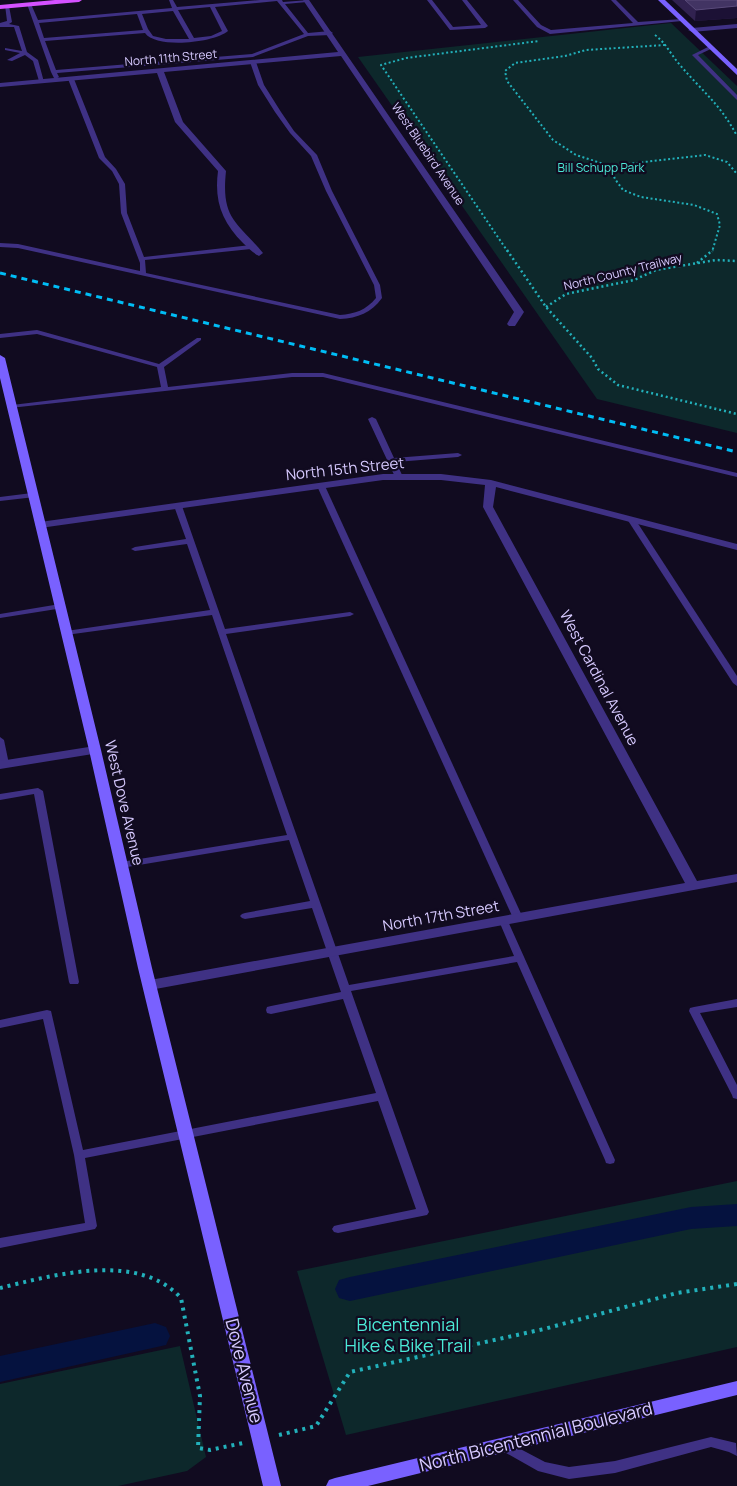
<svg xmlns="http://www.w3.org/2000/svg" width="737" height="1486" viewBox="0 0 737 1486" font-family="Manrope,sans-serif">
  <style>
    .green { fill: #0d282b }
    .lines { fill: none; stroke-linecap: round; stroke-linejoin: round }
    .canal { fill: #05123f; fill-rule: evenodd }
    .path-far2 { stroke: #22b0ba; stroke-width: 2; stroke-dasharray: 2 2.5; stroke-linecap: butt }
    .path-far1 { stroke: #22b0ba; stroke-width: 2.5; stroke-dasharray: 2 3; stroke-linecap: butt }
    .path { stroke: #22b0ba; stroke-width: 4; stroke-dasharray: 3 5; stroke-linecap: butt }
    .lane { fill: #3f3184; fill-rule: evenodd }
    .street { fill: #3f3184; fill-rule: evenodd }
    .secondary { fill: #7961ff; fill-rule: evenodd }
    .primary { fill: #d451ff; fill-rule: evenodd }
    .rail { stroke: #00bdf5; stroke-width: 3; stroke-dasharray: 6 5; stroke-linecap: butt }
    .wall { fill: #312250 }
    .shaded-wall { fill: #1c1135 }
    .building { fill: #423463; stroke: #5a4b7b }
    .labels { text-anchor: middle; stroke-width: 4.5; stroke-linejoin: round; paint-order: stroke }
    .far-street-label { font-size: 12px; fill: #d7caff; stroke: #110b20 }
    .far-park-label { font-size: 12px; fill: #4be9d6; stroke: #110b20 }
    .street-label { font-size: 15px; fill: #d7caff; stroke: #110b20 }
    .near-park-label { font-size: 18px; fill: #4be9d6; stroke: #110b20 }
    .near-street-label { font-size: 18px; fill: #d7caff; stroke: #110b20 }
  </style>
  <rect width="100%" height="100%" fill="#110b20"/>
  <g class="green">
    <path d="M671,23L737,86V433L597,399L358,57Z"/>
    <path d="M737,1181V1347L346,1435L297,1271Z"/>
    <path d="M180,1346L206,1457L187,1471L118,1486H0V1384Z"/>
  </g>
  <g class="lines">
    <g class="canal">
      <path d="M737,1204V1226L691,1229L350,1301L339,1298L335,1289L339,1280L350,1277L691,1207Z"/>
      <path d="M155,1323L166,1327L170,1336L166,1345L0,1382V1356Z"/>
    </g>
    <g class="path-far2">
      <path d="M655,35C666,43 671,55 680,65C702,91 721,105 737,136"/>
      <path d="M665,45L586,50L565,56L515,63L505,71L507,81L553,140L576,155L610,166L615,179L623,190L641,197L694,205L717,214L720,225L712,252"/>
      <path d="M610,166L705,155L727,162L737,174"/>
      <path d="M508,252L381,65L406,58L539,41"/>
    </g>
    <g class="path-far1">
      <path d="M507,250L546,307L592,358L598,369L618,385L737,414"/>
      <path d="M697,263L713,250"/>
      <path d="M546,307L566,294L634,280L656,270L716,260L737,261"/>
    </g>
    <g class="path">
      <path d="M0,1288C54,1275 138,1251 181,1298L200,1396L198,1448L210,1450L243,1443"/>
      <path d="M279,1435L316,1426L350,1372L544,1329L677,1293L737,1284"/>
    </g>
    <g class="lane">
      <path d="M169,0H173L177,7L260,0H282L283,2L309,0V2H307L285,4L308,33L330,31L333,33L330,35L308,36L253,57L57,73L59,77L56,79L54,78L51,72L27,4L29,3L31,4L38,20L172,8ZM277,1L304,34L252,54L56,70L45,41L145,33C156,49 214,43 228,31L215,7ZM210,7L222,31L211,36L194,38L178,10ZM173,11L189,39H166L153,36L148,29L142,14ZM137,14L143,30L44,38L39,23Z"/>
      <path d="M427,0H432L453,27L481,25L462,0H467L488,26L485,28L450,30Z"/>
      <path d="M513,0H518L541,25L551,30L633,23L611,0H616L638,22L682,19L684,20L682,21L550,34L537,27Z"/>
      <path d="M5,5L9,6L12,22L9,24L19,26L27,52L38,60L44,82L39,81L33,61L25,55L12,61L7,60L20,53L5,50V48L22,51L14,27H0V23L7,21Z"/>
      <path d="M708,47L713,48L698,55L737,95V100L692,55Z"/>
      <path d="M253,60L256,62L264,85L281,112L294,131L317,155L332,191L380,285L382,298C371,313 358,318 340,319L18,248L0,247V243L18,244L140,271V263L121,213L119,184L112,171L99,158L68,79L71,77L74,79L105,157L116,169L125,184L127,213L144,257L251,245L254,247L251,249L145,260L146,273L340,315C355,314 366,310 376,298L374,285L326,191L311,156L290,133L275,112L258,85L250,62Z"/>
      <path d="M37,330L159,364L197,338H201V340L164,367L168,387L292,373H323L737,473V477L323,377H292L10,408L9,407L12,405L161,387L157,367L37,334L0,338V334Z"/>
      <path d="M372,417L376,419L394,458L458,453L462,455L458,457L396,462L403,477L402,479H396L368,419Z"/>
      <path d="M318,484H324L325,486L523,918L521,920H515L513,918L317,486Z"/>
      <path d="M32,493L36,495L35,497L0,501V497Z"/>
      <path d="M175,504H181L182,506L225,629L350,612L354,614L350,616L226,634L349,985L514,956L499,921L501,919H507L615,1160L614,1163L610,1164L606,1163L605,1160L517,962L351,991L429,1212L427,1215L338,1233L334,1232L332,1229L334,1226L338,1225L416,1209L378,1101L85,1158L97,1226L95,1229L0,1248V1238L85,1223L74,1155L43,1019L0,1028V1020L47,1010L51,1011L83,1150L376,1093L343,999L271,1014L267,1013L266,1010L267,1007L271,1006L341,992L312,908L245,919L242,918L240,916L242,914L245,913L310,901L289,840L121,868L116,865L121,862L287,835L212,615L66,635L62,633L66,631L210,610L187,544L135,551L131,549L135,547L186,539L174,506Z"/>
      <path d="M628,517H631L635,519L737,676V686L733,683L627,519Z"/>
      <path d="M60,604L64,606L63,608L0,618V614Z"/>
      <path d="M0,737L4,740L9,764L5,767L2,766L0,761Z"/>
      <path d="M38,788L43,791L79,982L78,984H70L69,982L34,794L0,800V794Z"/>
      <path d="M737,999V1007L700,1013L737,1085V1099L733,1098L732,1095L689,1011L690,1008L694,1007Z"/>
      <path d="M711,1437L736,1443L737,1456L729,1452L711,1447L615,1473L569,1479L538,1471L499,1449L497,1445L499,1441L503,1440L545,1462L569,1467L615,1461Z"/>
    </g>
    <g class="street">
      <path d="M303,0H309L524,312L515,326H509L507,324L514,312L341,56L164,72L183,122L226,171C221,219 236,221 263,253L259,256C253,253 248,248 243,243C222,222 214,201 218,171L175,122L157,73L0,87V83L338,52Z"/>
      <path d="M737,24V28L692,32L688,30L692,28Z"/>
      <path d="M383,474H441L491,480L737,544V550L496,487L493,507L697,881L737,874V882L150,990L145,989L143,985L145,981L150,980L685,883L483,507L485,485L441,480H383L40,528L35,525L40,522Z"/>
      <path d="M95,746L101,750L99,753L0,769V761Z"/>
    </g>
    <g class="secondary">
      <path d="M658,0H665L737,69V75Z"/>
      <path d="M0,355L5,358L101,750L152,968L281,1486H263L138,968L89,750L0,378Z"/>
      <path d="M737,1381V1395L368,1486H326L329,1480L335,1478Z"/>
    </g>
    <path class="primary" d="M55,0H82L79,2L0,9V5Z"/>
    <path class="rail" d="M0,273L737,452"/>
  </g>
  <path class="wall" d="M672,0H737V18L695,21Z"/>
  <path class="shaded-wall" d="M737,6V18L695,21L696,10Z"/>
  <path class="building" d="M685,0H737V6L696,10Z"/>
  <g class="labels">
    <g class="far-street-label">
      <text transform="translate(171 58) rotate(-5)" y="4">North 11th Street</text>
      <text transform="translate(428 154) rotate(56)" y="4">West Bluebird Avenue</text>
      <text transform="translate(623 272) rotate(-14)" y="4">North County Trailway</text>
    </g>
    <g class="far-park-label">
      <text x="601" y="172">Bill Schupp Park</text>
    </g>
    <g class="street-label">
      <text transform="translate(345 469) rotate(-6)" y="5">North 15th Street</text>
      <text transform="translate(599 678) rotate(62)" y="5">West Cardinal Avenue</text>
      <text transform="translate(124 803) rotate(77)" y="5">West Dove Avenue</text>
      <text transform="translate(441 916) rotate(-10)" y="5">North 17th Street</text>
    </g>
    <g class="near-park-label">
      <text x="408" y="1331">Bicentennial<tspan x="408" dy="21">Hike &amp; Bike Trail</tspan></text>
    </g>
    <g class="near-street-label">
      <text transform="translate(244 1371) rotate(76)" y="6">Dove Avenue</text>
      <text transform="translate(536 1437) rotate(-14)" y="6">North Bicentennial Boulevard</text>
    </g>
  </g>
</svg>
